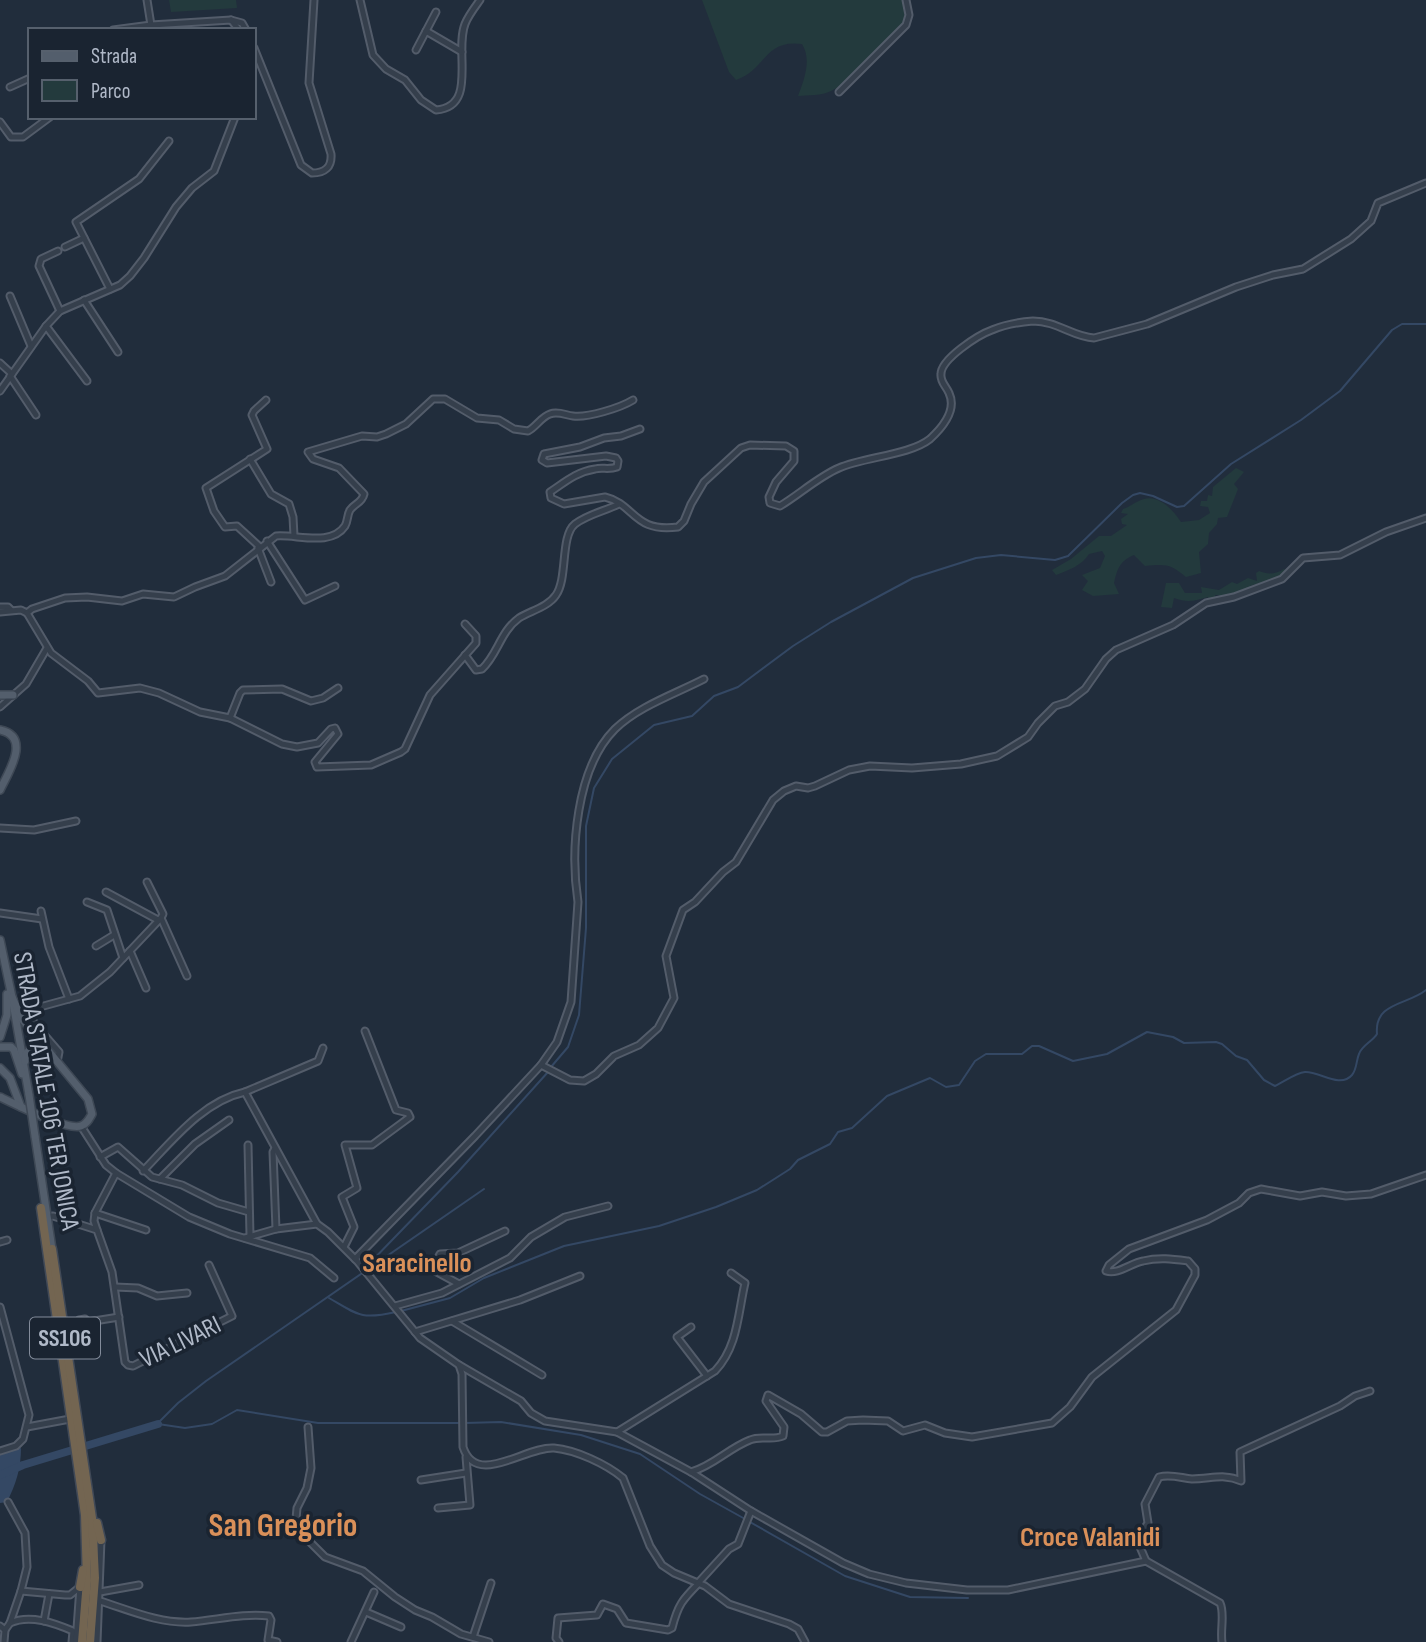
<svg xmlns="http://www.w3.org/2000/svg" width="1426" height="1642" viewBox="0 0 1426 1642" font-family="'Sofia Sans Condensed',sans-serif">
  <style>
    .green { fill: #233a3d }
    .water { fill: #344864 }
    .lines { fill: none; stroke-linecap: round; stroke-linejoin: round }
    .stream { stroke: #344864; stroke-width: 2 }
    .river { stroke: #344864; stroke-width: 8 }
    .minor-casing { stroke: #535c6a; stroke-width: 9 }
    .major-casing { stroke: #3e4855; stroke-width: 10 }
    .highway-casing { stroke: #404957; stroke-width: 11 }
    .minor { stroke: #353f4c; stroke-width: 5 }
    .major { stroke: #535e6c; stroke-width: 7 }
    .highway { stroke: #736551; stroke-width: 8 }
    .major-bridge-casing { stroke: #3e4855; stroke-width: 10; stroke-linecap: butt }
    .major-bridge { stroke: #535e6c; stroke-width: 7 }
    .labels { text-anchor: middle; stroke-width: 7; stroke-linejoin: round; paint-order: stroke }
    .shield { fill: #1a2431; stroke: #838c9b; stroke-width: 2 }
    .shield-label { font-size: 24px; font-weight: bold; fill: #b0b9c8 }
    .street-label { font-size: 26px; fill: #b0b9c8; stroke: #1a2431 }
    .neighbourhood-label { font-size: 28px; font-weight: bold; fill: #da9059; stroke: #1a2431 }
    .district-label { font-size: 33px; font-weight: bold; fill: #da9059; stroke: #1a2431 }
  </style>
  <rect width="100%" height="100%" fill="#212d3c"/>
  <g class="green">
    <path d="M169,0H236L237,8L171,12Z"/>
    <path d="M702,0H903L907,18C896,32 847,85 831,91C822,96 808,95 798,96C804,80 812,60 802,44C764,39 766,70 736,80L729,72Z"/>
    <path d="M1236,468L1244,472L1234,484L1238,489L1227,517L1218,518L1217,524L1209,533L1208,544L1199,552L1201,573L1186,577C1170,564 1167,564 1145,566L1134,555C1121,560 1117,568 1114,583L1119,594L1093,596L1082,590L1088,581L1082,575L1100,568L1105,556L1102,551L1089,554C1081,566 1069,570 1056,575L1052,570L1071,559L1099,536H1111L1127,525L1122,524L1121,519L1128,514L1121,513L1123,509C1130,507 1136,501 1144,499C1159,495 1173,510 1181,522L1199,520L1210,513L1208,507L1200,506L1201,501H1207L1208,495L1212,496L1213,487Z"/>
    <path d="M1284,569L1286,570L1282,573L1284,576C1273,580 1261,582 1250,586L1251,589L1221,598L1219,595H1215V598L1208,600V597C1195,601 1187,603 1174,598L1172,608L1161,607L1166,583H1179L1185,593H1202L1201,587L1219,590L1232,582L1237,584L1248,578L1257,581L1256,573L1259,571C1268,575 1276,574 1284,569Z"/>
  </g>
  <path class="water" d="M21,1448C21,1468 16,1484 7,1502L0,1503V1454Z"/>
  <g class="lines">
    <g class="stream">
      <path d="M551,1067L568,1047L579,1015L586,928V826L594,788L612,759L654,725L692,716L714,696L738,687L793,646L831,622L913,578L976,558L1001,555L1055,560L1068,556L1122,503L1133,495L1140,493L1153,496L1177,507L1184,506L1231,464L1301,420L1340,391L1392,330L1402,324H1426"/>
      <path d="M366,1267L458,1172L548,1072"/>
      <path d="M329,1298C358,1315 361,1320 396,1312"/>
      <path d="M401,1311L450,1298L484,1278L564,1246L659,1226L716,1207L757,1190L790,1169L798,1160L830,1144L838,1132L852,1128L887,1096L930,1078L946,1087L959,1085L975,1061L986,1054H1022L1032,1046H1039L1073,1061L1107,1054L1147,1032L1173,1037L1184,1043L1216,1042L1222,1044L1236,1056L1247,1060L1264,1080L1275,1086C1284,1082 1295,1073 1305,1072C1319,1071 1340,1089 1352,1075C1357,1069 1356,1061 1359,1054C1362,1045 1372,1042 1377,1034C1374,1002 1408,1005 1426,990"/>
      <path d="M158,1423L178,1403L206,1381L484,1189"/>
      <path d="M465,1423L501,1422L581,1435L640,1454L700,1494L745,1519"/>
      <path d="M158,1424L185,1428L212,1424L237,1410L318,1423H460"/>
      <path d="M750,1522L845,1576L910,1597L968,1598"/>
    </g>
    <path class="river" d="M0,1475L23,1465L158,1424"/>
    <g class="minor-casing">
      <g id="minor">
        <path d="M147,0L151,25"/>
        <path d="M360,0L373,55L386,69L405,80L421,100L436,110C478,107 454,52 465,24C468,16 475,7 480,0"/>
        <path d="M231,20L239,30"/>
        <path d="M113,30L151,25L231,20L242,23L246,30"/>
        <path d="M426,31L462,52"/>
        <path d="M254,48L301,165L312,173C325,173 332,167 331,154L309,83L314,0"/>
        <path d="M416,50L436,12"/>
        <path d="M10,87L30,78"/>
        <path d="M839,92L906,25L909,15L906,0"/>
        <path d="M0,122L11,137H23L50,117"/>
        <path d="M65,247L84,238"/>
        <path d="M58,251L41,259L39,266L60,311"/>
        <path d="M110,289L76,222L139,179L169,141"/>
        <path d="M10,296L31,346"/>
        <path d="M84,300L118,352"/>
        <path d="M46,326L87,381"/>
        <path d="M0,363L12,374"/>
        <path d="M10,376L36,415"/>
        <path d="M0,391L46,326L60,311L120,285L130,276L144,258L176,207L192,188L214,171L235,117"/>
        <path d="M640,429L621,436L604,438L580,447L544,454L542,460L547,463L606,456L616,458L618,461L617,467C609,470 602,467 595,469C576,472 565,482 550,492L551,498L564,504L605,497C635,504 633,533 678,527L684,521L691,504L704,482L741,448L750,445L786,446L794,451V461L776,482L769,497L770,503L780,506C800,494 818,477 839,468C864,457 910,455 930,439C942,428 957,410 949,393C946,386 940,382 941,374C941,359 978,335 992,330C1004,325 1020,322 1033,321C1057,321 1073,337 1094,338L1147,324L1236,287L1273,275L1303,269L1351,239L1371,221L1378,203L1426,183"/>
        <path d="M250,459L271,494L289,504L293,517L294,536"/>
        <path d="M267,541L305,600L335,586"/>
        <path d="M260,547L237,526L225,527L214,511L206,488L267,449L252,415L254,411L266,400"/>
        <path d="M258,548L271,582"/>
        <path d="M0,607H8L11,610"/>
        <path d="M0,612L21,610L27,613L32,609L65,598L87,597L122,601L143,594L174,597L195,587L225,576L276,536C296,534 331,547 345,526C348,521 347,515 350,510C355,503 362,503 364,494L339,468L313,459L308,452L362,436L377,437L386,434L406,424L433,399H445L477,418L499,420L514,429L528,431C536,427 541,417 550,414C558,411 565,415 573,416C587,418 620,408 633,400"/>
        <path d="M27,613L51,653L88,681L98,693L140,688L159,693L200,712L230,718L282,744L297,747L318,743L331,729L335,728L338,734L315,762L317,767L371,765L401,752L405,749L430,695L476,643V636L465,624"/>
        <path d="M465,655L476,670L482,669C498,654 500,632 519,618C530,611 548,607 556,595C568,578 560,536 575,524C588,514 605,511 619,504"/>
        <path d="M0,707L26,684L47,648"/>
        <path d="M230,718L240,693L243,690L282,689L311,701L323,698L338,688"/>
        <path d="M0,828L34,830L76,821"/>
        <path d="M147,882L163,914L161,918L187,976"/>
        <path d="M106,892L158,920"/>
        <path d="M87,902L107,910L123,958"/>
        <path d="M41,911L49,947L69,999"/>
        <path d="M0,913L42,919"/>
        <path d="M96,946L114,935"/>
        <path d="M130,951L146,988"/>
        <path d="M57,1062L59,1052L33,1022V1017L40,1007L80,996L110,972L161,918"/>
        <path d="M541,1065L570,1080L584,1081L596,1074L614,1056L639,1045L658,1028L674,998L666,956L683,910L695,902L723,872L736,862L773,800L784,791L796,786L808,788L815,786L849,770L870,766L912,768L961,764L997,756L1028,737L1038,723L1055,706L1068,702L1085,689L1106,659L1116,650L1173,625L1206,603L1234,597L1282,579L1303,558L1340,555L1386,532L1426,518"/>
        <path d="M81,1126L106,1165L116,1173L189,1217L230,1234L310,1258L334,1278"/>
        <path d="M248,1145L250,1236"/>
        <path d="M275,1148L273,1152L276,1229"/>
        <path d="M100,1157L118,1147L152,1177L182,1185L218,1203L249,1212"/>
        <path d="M143,1171C172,1141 203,1101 245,1092"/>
        <path d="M160,1179L195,1144L229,1120"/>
        <path d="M95,1213L116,1173"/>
        <path d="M47,1217L53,1216L97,1230L112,1272L125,1362L128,1365L133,1366L232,1316L209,1265"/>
        <path d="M317,1224L245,1092L318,1061L323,1048"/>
        <path d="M97,1230L94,1221L95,1213L146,1230"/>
        <path d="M245,1238L276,1229L317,1224L328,1232L357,1261L420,1338L459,1365L462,1374L463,1447C476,1488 526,1446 554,1448C576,1450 606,1464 623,1478L650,1546L662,1565L674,1573L705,1586L729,1604L789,1624L798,1629L805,1642"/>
        <path d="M0,1242L7,1240"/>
        <path d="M344,1247L354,1227L342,1197L357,1188L345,1145H372L410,1117L408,1113L396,1110L365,1031"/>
        <path d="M355,1259L475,1136L541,1065L557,1042L571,1002L578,902C570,850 576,768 615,729C639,706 675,694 704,679"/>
        <path d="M459,1284L435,1271L434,1266L440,1254L458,1253L505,1231"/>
        <path d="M115,1287L138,1288L157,1296L187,1293"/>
        <path d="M395,1306L442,1293L510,1258L531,1237L565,1217L608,1206"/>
        <path d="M0,1307L29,1415L23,1439L16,1446L0,1451"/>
        <path d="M79,1320L85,1319L88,1322L119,1317"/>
        <path d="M452,1321L542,1375"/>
        <path d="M691,1327L677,1337L707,1376"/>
        <path d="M415,1332L520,1300L580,1276"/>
        <path d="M459,1365L521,1401L531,1413L545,1421L617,1432L691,1472L751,1511L843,1563L869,1574L906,1583L967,1590H1008L1146,1561L1220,1603C1225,1613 1220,1630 1222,1642"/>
        <path d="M27,1427L70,1419"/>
        <path d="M308,1427L311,1468L307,1488L297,1508L296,1519L299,1531L325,1557L363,1571L395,1597L415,1610L432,1617L461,1634L489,1642"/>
        <path d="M617,1432L715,1371C738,1347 738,1313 745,1283L731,1273"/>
        <path d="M691,1472C713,1466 729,1448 750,1440C761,1435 772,1441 783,1436L784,1427L766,1401L768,1395L801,1414L822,1432H827L847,1421L863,1420L888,1421L903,1431L925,1425L945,1433L972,1437L1052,1423L1070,1407L1092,1377L1176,1310L1195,1275V1269L1188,1261C1173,1259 1159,1257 1143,1261C1131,1263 1118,1275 1106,1271L1109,1265L1129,1249L1207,1220L1239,1203L1249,1193L1261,1189L1300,1196L1322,1192L1346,1196L1371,1194L1426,1175"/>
        <path d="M421,1480L466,1473"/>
        <path d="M438,1508L470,1505L466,1457"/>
        <path d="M1146,1561L1137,1540L1148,1523L1145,1504L1159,1477C1171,1474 1181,1478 1192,1479C1211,1479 1224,1473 1241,1481L1240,1452L1340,1406L1355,1396L1370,1391"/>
        <path d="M698,1583L729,1549L738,1544L751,1511"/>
        <path d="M21,1591L65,1595H70L80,1587"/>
        <path d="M100,1592L139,1585"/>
        <path d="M100,1601C129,1610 160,1624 191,1622C217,1620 243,1613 269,1616L271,1620L268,1640L277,1642"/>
        <path d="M366,1612L401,1627"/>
        <path d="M44,1621L49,1594"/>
        <path d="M10,1623C30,1614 54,1623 73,1631L72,1642"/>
        <path d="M0,1626L5,1630L4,1642"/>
        <path d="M5,1630L10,1623L21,1591L27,1567L25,1533L8,1502"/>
        <path d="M473,1637L491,1583"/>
        <path d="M76,1642L80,1587"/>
        <path d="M97,1642L101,1540"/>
        <path d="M351,1642L374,1592"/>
        <path d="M559,1642L556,1638L558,1618L597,1615L603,1604L617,1609L626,1623L668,1630L672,1628C678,1605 682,1600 699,1583"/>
      </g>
    </g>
    <g class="major-casing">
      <g id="major">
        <path d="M0,695H13"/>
        <path d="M0,730C32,737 8,773 0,790"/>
        <path d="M0,940L12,997L29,1095"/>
        <path d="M0,1037L7,1015V994"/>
        <path d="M0,1047H11L14,1050L22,1074"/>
        <path d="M25,1061L26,1054L32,1047L45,1048"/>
        <path d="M0,1068L10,1078L21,1107"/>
        <path d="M0,1097C15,1104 67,1131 81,1126C87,1124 89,1119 92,1114L88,1099L22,1019L12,997"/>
        <path d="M35,1136L52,1249"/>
      </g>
    </g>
    <g class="highway-casing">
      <g id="highway">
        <path d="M41,1208L85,1515L87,1581L82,1642"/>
        <path d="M52,1249L92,1518L95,1578L90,1642"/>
        <path d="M97,1523L101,1540"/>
        <path d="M80,1587L83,1570"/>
      </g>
    </g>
    <use href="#minor" class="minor"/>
    <use href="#major" class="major"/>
    <use href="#highway" class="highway"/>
    <g class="major-bridge-casing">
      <path id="major-bridge" d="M29,1095L35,1136"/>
    </g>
    <use href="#major-bridge" class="major-bridge"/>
  </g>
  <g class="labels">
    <rect class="shield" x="30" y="1317.5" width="70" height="41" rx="5"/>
    <g class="shield-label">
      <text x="65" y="1346">SS106</text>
    </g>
    <g class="street-label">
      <text transform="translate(47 1091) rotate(80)" y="9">STRADA STATALE 106 TER JONICA</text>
      <text transform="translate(180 1341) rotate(-26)" y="9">VIA LIVARI</text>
    </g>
    <g class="neighbourhood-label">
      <text x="417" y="1272">Saracinello</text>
      <text x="1090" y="1546">Croce Valanidi</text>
    </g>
    <g class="district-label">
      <text x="283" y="1536">San Gregorio</text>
    </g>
  </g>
  <rect x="28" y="28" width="228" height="91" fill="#1a2431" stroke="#56606d" stroke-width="2"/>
  <rect x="42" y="51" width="35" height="10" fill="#535e6c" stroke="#56606d" stroke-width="2"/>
  <text x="91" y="63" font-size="21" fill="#b0b9c8">Strada</text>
  <rect x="42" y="80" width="35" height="21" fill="#233a3d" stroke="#56606d" stroke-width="2"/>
  <text x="91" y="98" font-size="21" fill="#b0b9c8">Parco</text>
</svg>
